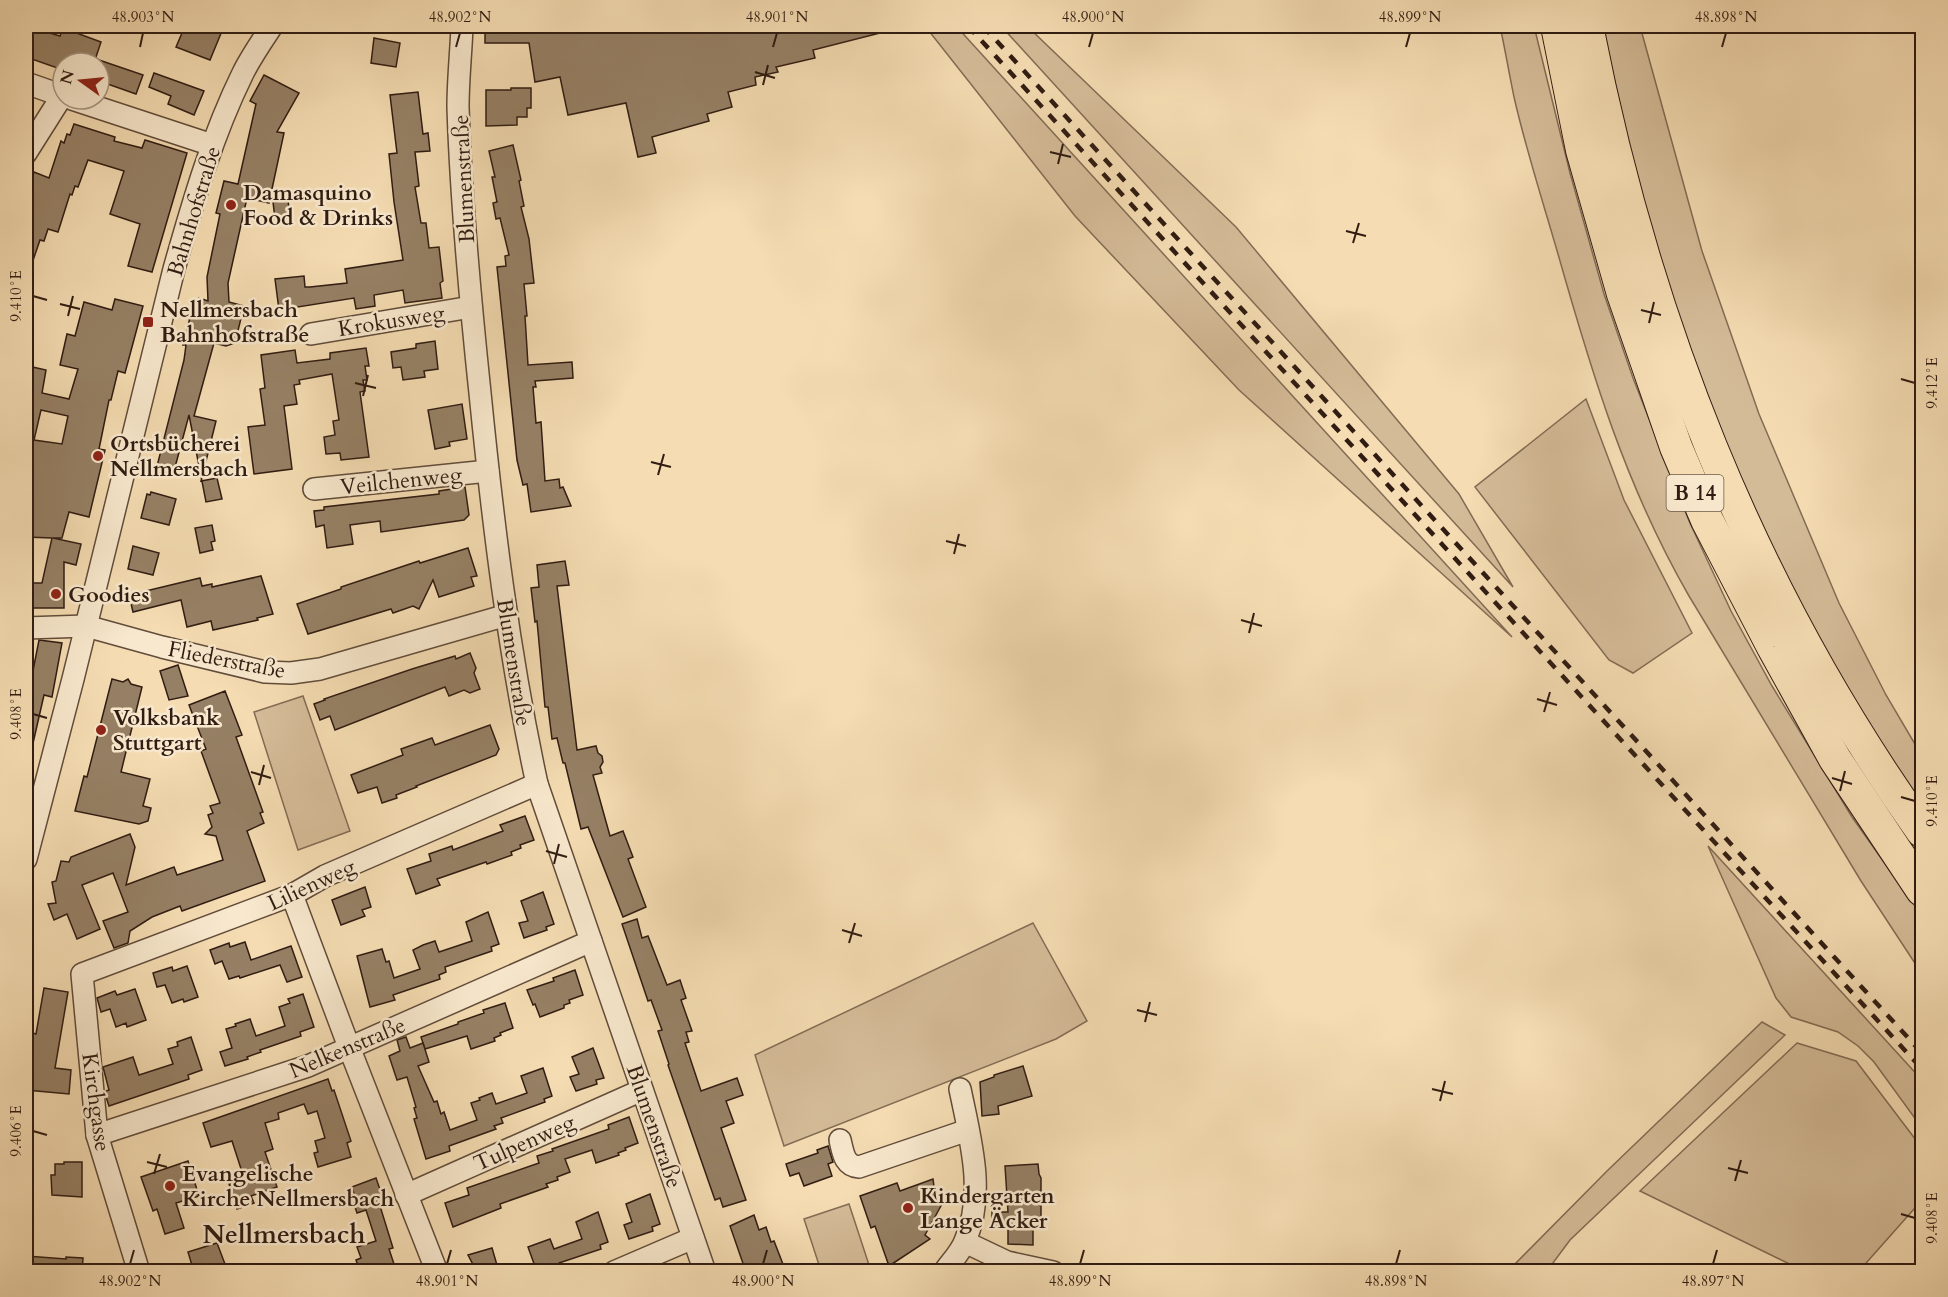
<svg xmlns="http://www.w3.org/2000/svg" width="1948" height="1297" viewBox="0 0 1948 1297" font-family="Cardo,serif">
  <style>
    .green { fill: #d4bb97; stroke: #826c54; stroke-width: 1.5 }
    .building { fill: #968065; stroke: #301c12; stroke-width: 1.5; fill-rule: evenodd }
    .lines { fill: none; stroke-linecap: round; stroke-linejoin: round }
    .minor-casing { stroke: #614c3a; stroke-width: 24 }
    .highway-casing { stroke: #301c12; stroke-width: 34 }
    .minor { stroke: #f8e8cd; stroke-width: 21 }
    .highway { stroke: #f5dcb2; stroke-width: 32 }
    .rail { stroke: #301c12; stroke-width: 4.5; stroke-dasharray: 10 10; stroke-linecap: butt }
    .ticks { fill: none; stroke: #301c12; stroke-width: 2 }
    .poi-dot { fill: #8f2418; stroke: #f8e8cd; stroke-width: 2 }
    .labels { text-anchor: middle; stroke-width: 5; stroke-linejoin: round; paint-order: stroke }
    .shield { fill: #f8e8cd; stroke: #6c594a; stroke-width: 1.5 }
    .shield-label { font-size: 21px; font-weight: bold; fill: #301c12 }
    .street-label { font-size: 22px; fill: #301c12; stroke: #f8e8cd }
    .poi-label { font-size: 22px; font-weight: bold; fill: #301c12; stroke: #f8e8cd; text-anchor: start }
    .quarter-label { font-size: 26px; font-weight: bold; fill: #301c12; stroke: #f8e8cd }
    .neatline { fill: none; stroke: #301c12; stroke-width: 2 }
    .ticks-label { font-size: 15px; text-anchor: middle; fill: #301c12 }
  </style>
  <rect width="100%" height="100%" fill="#f5dcb2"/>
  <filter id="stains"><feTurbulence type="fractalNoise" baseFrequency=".00333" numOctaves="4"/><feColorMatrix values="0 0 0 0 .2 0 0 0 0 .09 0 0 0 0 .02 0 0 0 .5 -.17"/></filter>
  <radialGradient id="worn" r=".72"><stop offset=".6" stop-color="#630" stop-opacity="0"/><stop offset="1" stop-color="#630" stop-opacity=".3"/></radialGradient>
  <g class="green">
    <path d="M925,26H956L1512,637L1239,390L1075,216Z"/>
    <path d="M1001,26H1027L1236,227L1459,494L1513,587Z"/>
    <path d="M1500,26H1534L1570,173L1604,294L1633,378L1689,521L1731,611L1772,686L1852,817L1922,916V974L1861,881L1689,596C1626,487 1592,374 1558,254C1543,202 1526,150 1514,97C1509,73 1505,49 1500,26Z"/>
    <path d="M1602,26H1640L1702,251L1759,414L1839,603L1886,695L1922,756V810L1819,643L1743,489L1689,353L1648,227Z"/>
    <path d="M1586,399L1624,500L1692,633L1633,673L1609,660L1475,487Z"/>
    <path d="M303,696L350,831L298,850L254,712Z"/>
    <path d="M1708,846L1922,1080V1128L1874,1062L1858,1046L1838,1032L1791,1017L1776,998Z"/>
    <path d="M1033,923L1087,1021L1056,1039L784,1146L755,1055Z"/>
    <path d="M1762,1022L1785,1035L1570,1240L1547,1271H1508L1607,1171Z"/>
    <path d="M1797,1043L1856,1061L1922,1148V1200L1859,1271H1804L1640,1191Z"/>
    <path d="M849,1204L871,1271H821L804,1219Z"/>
  </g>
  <g class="building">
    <path d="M26,26L60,36L63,28L101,42L94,63H63V70L26,57Z"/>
    <path d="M185,26H224L210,60L176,47Z"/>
    <path d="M485,26H887L888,31L813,50L815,58L776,67L778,72L755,77L756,85L728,92L732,107L707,114L709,121L652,137L656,153L638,157L626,103L568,115L560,77L535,82L529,43H485Z"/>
    <path d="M374,38L400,43L396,67L371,63Z"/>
    <path d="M99,60L143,75L136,94L99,81Z"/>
    <path d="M154,73L204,91L194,115L168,104L171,96L149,87Z"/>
    <path d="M264,75L299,93L277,132L284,133L269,203L247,198L228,283L229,302L244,306L235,343L226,346L214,343L194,416L216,421L201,481L217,478L222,499L206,502L189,415L174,471L155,474L184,360L186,345H183L194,302L197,303L199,298L208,301L207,277L220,214L216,213L224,181L238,184L256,104L250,101Z"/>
    <path d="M511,88H531V108H527V117H517V125L486,126V90H511Z"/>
    <path d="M418,92L423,134L428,133L430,151L415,152L419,186L415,187L421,223H426L429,248L439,247L443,281L440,283L442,298L405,303L403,290L374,295L375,306L356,309L354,298L279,310L275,279L304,276L305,287H310L347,283L345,269L403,260L394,202L389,154L397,153L390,95Z"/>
    <path d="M74,124L115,137L114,141L142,148L145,140L187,153L152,272L128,266L140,224L110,214L124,171L88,160L78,187L75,186L72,195L70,194L58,232L48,229L44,241L40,240L28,275L26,274V186L29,187L34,172L49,178L61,141L64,143L67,134L70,135Z"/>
    <path d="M513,145L521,180L519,181L524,206L521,207L529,239L534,283L524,284L527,316H525L528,365L572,362L573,378L535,381L536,387H533L536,423L541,422L545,481L559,479L560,488L563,487L571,506L531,512L527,484L523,485L517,460L497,267L506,266L505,256L509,255L500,218L496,219L493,203L497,202L492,177H495L489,151Z"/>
    <path d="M288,200L290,217L275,219L273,202Z"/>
    <path d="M115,299L143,306L125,373L118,371L111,400H109L99,449L105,450L89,517L69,512L62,538H53L81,544L76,565L64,562V608H26V583H42L52,538L26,537V376L28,366L46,370L42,393L69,399L78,369L60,365L67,334L75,336L84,302L112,310ZM41,410L68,416L62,444L34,440Z"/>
    <path d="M435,341L438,369L424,371L425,377L403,380L401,367L393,368L391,352L416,348V344Z"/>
    <path d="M366,348L369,366H365L367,380H363L365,391L360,392L369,457L341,460L340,453L326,454L324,437L335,435L333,421L339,420L332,374L299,380L300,384L294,385L297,404L284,406L292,469L254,474L248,427L265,425L260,389L265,388L261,355L295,350L297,363L330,359V353Z"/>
    <path d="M462,404L467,439L449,442L450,446L435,449L428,410Z"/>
    <path d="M465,487L469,515L464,520L381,532L380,521L350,525L353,544L327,548L324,525L316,527L314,511L324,510V507L439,494V491Z"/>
    <path d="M151,492L176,499L169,525L141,518L147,494L150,495Z"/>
    <path d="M212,525L215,541L211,542L213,550L200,553L195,528Z"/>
    <path d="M133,546L159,553L153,575L128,569Z"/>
    <path d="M468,548L477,576L471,577L474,586L439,597L433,580L419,609L413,606L393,613L391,609L308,634L297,604L341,589V587L419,561L420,563Z"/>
    <path d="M565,561L569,585L557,586L577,750L596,746L598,753L602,756L603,762L600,767L602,773L593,775L610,836L623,831L633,857L628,859L646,907L623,917L588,827L581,829L565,763H563L557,738L552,739L548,707H545L537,621L535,622L531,588L539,587L537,565Z"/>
    <path d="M261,576L273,614L257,618L258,620L213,630L211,621L187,627L181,600L133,612L129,595L200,578L202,586L212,584V587Z"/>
    <path d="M39,640L62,643L52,697L44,695L31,752L26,751V691H29Z"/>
    <path d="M470,653L476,668L474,673L480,689L470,693L464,690L449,696L445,687L335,730L330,716L320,720L314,704L325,700L324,699L412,669L455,656L456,659Z"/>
    <path d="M178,665L188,696L169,700L160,671Z"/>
    <path d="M112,679L123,682L128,679L131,684L142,687L121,772L150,779L143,806L151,808L148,821L139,824L75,811L84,776L87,777Z"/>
    <path d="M225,691L242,735L236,737L263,812L260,813L264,823L247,831L265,881L182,911L180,906L152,917L130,931L128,943L114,948L103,921L128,912L113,873L82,885L100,929L77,939L67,914L54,920L48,904L56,903L52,882L56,881L61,861L69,862L71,857L130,834L135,847L126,885L174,867L177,875L223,860L216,836L205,834L212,827L208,815L213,813L210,806L220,803L201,751L206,749L189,705Z"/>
    <path d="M490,725L499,749L496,755L416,786L417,787L396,795L397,798L382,803L377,787L358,793L351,775L403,755L401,749L432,738L435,745Z"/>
    <path d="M525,816L534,840L520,845L521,848L511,852L512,855L487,864L486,862L437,879L440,885L416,894L407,869L431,861L429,854L452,846L453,850L503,831L500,825Z"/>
    <path d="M365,887L371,907L362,910L365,916L341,925L332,900Z"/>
    <path d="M543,892L554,924L546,927L547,930L524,938L519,923L528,921L521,901Z"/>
    <path d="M488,912L499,944L491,947L492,951L445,967L446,972L439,975L440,979L393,995L395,1000L370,1007L357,956L382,949L386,962L389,961L394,978L420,969L413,950L423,945L435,941L439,952L472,941L466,922Z"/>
    <path d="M637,919L642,938L648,936L667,985L680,980L686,998L681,1000L692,1031L686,1032L689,1042L685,1043L701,1091L737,1078L743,1095L726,1101L734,1123L721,1128L746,1200L723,1207L720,1198L715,1200L668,1065L669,1064L658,1031L662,1030L651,1000L648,1001L622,924Z"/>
    <path d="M245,942L251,960L291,946L302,977L287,982L280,965L240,978L239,976L229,979L222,961L215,964L210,950L229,943L230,947Z"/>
    <path d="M187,966L198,997L184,1002L183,999L172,1003L165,985L157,987L153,973L172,967L173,971Z"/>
    <path d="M575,970L583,995L569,1000L570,1003L564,1005V1008L540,1017L535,1004L533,1005L527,990L554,981L553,978Z"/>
    <path d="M44,988L68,992L55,1068L71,1070L69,1094L26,1090V1031L36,1034Z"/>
    <path d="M135,989L146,1020L127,1027L126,1023L116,1027L110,1009L101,1012L97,998L115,991L117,995Z"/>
    <path d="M303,994L314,1027L300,1032L301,1036L260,1050L261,1052L247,1057L248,1059L225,1066L220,1052L232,1048L226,1029L236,1026L235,1024L250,1019L256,1036L285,1026L279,1007L290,1003L288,999Z"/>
    <path d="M505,1003L513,1028L500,1033L501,1035L494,1038L495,1041L471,1049L467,1036L425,1049L421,1037L458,1024V1022L484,1013L483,1010Z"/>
    <path d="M191,1037L202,1070L188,1075L189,1079L109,1106L106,1097V1091L109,1090L103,1067L133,1057L139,1075L173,1064L168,1049L178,1046L177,1042Z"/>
    <path d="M406,1037L410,1048L423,1043L429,1062L418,1066L434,1102L437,1101L441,1114L444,1112L450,1130L477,1120L471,1103L480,1100L479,1098L492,1093L496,1104L527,1093L521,1076L543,1068L552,1096L544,1099L545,1102L501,1118L503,1123L494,1126L496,1129L449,1146L450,1151L426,1159L414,1119L417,1118L414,1108L416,1107L407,1077L397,1080L389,1056L400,1051L397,1040Z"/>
    <path d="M593,1048L604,1078L596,1080L597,1084L576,1091L570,1077L579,1074L572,1057Z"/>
    <path d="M1023,1066L1032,1096L998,1106L999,1114L982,1116L980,1082L994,1077V1075Z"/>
    <path d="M328,1079L332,1091L334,1090L351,1141L347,1143L351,1157L318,1167L314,1153L318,1152L315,1141L325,1138L317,1111L308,1114L304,1104L278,1113L279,1119L265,1123L273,1149L265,1152L277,1187L251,1196L254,1203L237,1209L229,1184L244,1178L232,1141L211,1147L203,1123Z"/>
    <path d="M629,1117L638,1143L625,1148L626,1150L618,1153L619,1155L596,1163L592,1150L565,1159L570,1172L557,1177L558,1180L546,1184L548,1187L500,1204L501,1208L453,1227L445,1203L469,1195L467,1188L539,1163L537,1156L553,1151L552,1149L609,1129L608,1125Z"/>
    <path d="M828,1146L833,1162L828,1164L832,1176L804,1186L799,1173L790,1176L786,1164L818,1153L817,1150Z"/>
    <path d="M188,1161L199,1196L176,1203L184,1228L165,1234L157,1209L153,1211L141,1177Z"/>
    <path d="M64,1162H82V1197L52,1195L51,1175H55V1164H64Z"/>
    <path d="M1038,1164L1039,1174L1041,1178V1228H1033V1245L1008,1244V1228H992V1212H1008L1005,1166Z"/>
    <path d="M376,1178L385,1204L380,1206L393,1248L389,1249L394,1264L378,1269L379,1272H360L356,1260L361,1258L357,1247L376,1241L366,1210L357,1213L352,1198L355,1197L352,1187Z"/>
    <path d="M933,1179L936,1202L942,1204L925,1235L930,1239L889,1266L875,1226L871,1228L860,1196L897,1183L900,1191Z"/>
    <path d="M650,1194L660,1224L652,1227L653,1231L629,1239L624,1225L632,1222L626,1204Z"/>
    <path d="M598,1212L608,1242L600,1245L601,1249L559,1263L560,1267L546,1272H537L528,1247L550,1239L554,1249L582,1239L576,1222Z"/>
    <path d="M754,1215L759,1230L766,1227L771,1242L774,1241L786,1272H746L730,1226Z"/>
    <path d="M217,1243L228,1272H194L188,1252Z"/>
    <path d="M492,1248L499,1272H477L468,1255Z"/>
    <path d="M26,1256L66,1259V1257L83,1258L82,1272H26Z"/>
  </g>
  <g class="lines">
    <g class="minor-casing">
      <g id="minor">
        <path d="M462,26C461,53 458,80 458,107C461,202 470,298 480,393C493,524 509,655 537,784L705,1272"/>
        <path d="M26,83L63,96"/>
        <path d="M72,99L212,145"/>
        <path d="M26,153L62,96"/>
        <path d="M311,334L471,307"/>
        <path d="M314,489L488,471"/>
        <path d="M26,628L86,626L162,647L265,672L291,673L320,669L507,615"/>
        <path d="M26,859L73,679L174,269C193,202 212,136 243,73C251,57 262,41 272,26"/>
        <path d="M292,895L349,1047L437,1272"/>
        <path d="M97,1135L308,1066L591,941"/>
        <path d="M840,1140C843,1152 844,1166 859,1167L968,1130"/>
        <path d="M406,1195L642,1090"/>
        <path d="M965,1242L1007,1262L1053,1272"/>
        <path d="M139,1272L97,1135L82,974L292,895L325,876L537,784"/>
        <path d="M614,1272L693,1238"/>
        <path d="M944,1272C951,1262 961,1252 965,1241C986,1193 970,1138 960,1089"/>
      </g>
    </g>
    <g class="highway-casing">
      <g id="highway">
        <path d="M1557,26L1582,150L1623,294L1676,447L1707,520L1773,647L1835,759L1922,890"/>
        <path d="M1587,26C1644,318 1749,588 1922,831"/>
      </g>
    </g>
    <use href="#minor" class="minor"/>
    <use href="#highway" class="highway"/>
    <g class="rail">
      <path d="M968,26L1922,1069"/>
      <path d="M983,26L1922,1053"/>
    </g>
  </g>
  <path class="ticks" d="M140,47L143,33M456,47L460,33M773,47L777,33M1089,47L1093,33M1406,47L1410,33M1722,47L1726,33M755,72L775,78M763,85L768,65M1050,152L1071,157M1058,164L1063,144M1346,231L1366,236M1353,243L1359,223M33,296L47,300M60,304L80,309M1641,310L1661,315M68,316L73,296M1649,323L1654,302M1901,379L1915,383M355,383L376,388M363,396L368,375M651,462L671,467M658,475L664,454M946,541L966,546M954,554L959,534M1241,620L1262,626M1249,633L1254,613M1537,699L1557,705M1544,712L1550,692M33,714L47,718M251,772L271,778M1832,778L1852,784M259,785L264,765M1840,791L1845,771M1901,797L1915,801M546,851L567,857M554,864L559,844M842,930L862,936M849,943L855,923M1137,1010L1157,1015M1145,1022L1150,1002M1432,1089L1453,1094M1440,1101L1445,1081M33,1131L47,1135M147,1162L167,1167M1728,1168L1748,1173M154,1174L160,1154M1735,1181L1741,1160M1901,1214L1915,1218M130,1264L134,1250M447,1264L451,1250M763,1264L767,1250M1080,1264L1084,1250M1396,1264L1400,1250M1713,1264L1717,1250"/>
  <g class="poi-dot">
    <circle cx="231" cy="205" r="6"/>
    <rect x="142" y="316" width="12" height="12" rx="3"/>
    <circle cx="98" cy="456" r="6"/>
    <circle cx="56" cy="594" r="6"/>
    <circle cx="101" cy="730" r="6"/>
    <circle cx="170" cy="1186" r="6"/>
    <circle cx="908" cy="1208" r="6"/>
  </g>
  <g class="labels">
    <rect class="shield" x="1666.5" y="475" width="57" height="36" rx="4.5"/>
    <g class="shield-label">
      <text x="1695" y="500">B 14</text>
    </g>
    <g class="street-label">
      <text transform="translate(463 179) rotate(-93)" y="8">Blumenstraße</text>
      <text transform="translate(193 211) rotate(-73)" y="8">Bahnhofstraße</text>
      <text transform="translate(391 320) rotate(-9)" y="8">Krokusweg</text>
      <text transform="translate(401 480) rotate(-6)" y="8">Veilchenweg</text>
      <text transform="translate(227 659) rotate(11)" y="8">Fliederstraße</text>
      <text transform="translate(515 662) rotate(81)" y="8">Blumenstraße</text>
      <text transform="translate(311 884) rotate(-25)" y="8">Lilienweg</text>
      <text transform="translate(347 1047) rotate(-23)" y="8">Nelkenstraße</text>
      <text transform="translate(97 1102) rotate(82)" y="8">Kirchgasse</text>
      <text transform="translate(655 1126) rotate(71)" y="8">Blumenstraße</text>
      <text transform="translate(524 1142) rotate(-24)" y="8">Tulpenweg</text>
    </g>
    <g class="poi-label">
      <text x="243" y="200">Damasquino<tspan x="243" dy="25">Food &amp; Drinks</tspan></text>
      <text x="160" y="317">Nellmersbach<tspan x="160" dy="25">Bahnhofstraße</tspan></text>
      <text x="110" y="451">Ortsbücherei<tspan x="110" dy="25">Nellmersbach</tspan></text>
      <text x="68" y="602">Goodies</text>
      <text x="113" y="725">Volksbank<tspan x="113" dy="25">Stuttgart</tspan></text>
      <text x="182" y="1181">Evangelische<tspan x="182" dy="25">Kirche Nellmersbach</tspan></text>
      <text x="920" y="1203">Kindergarten<tspan x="920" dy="25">Lange Äcker</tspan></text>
    </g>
    <g class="quarter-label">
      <text x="284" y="1243">Nellmersbach</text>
    </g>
  </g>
  <rect width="1948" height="1297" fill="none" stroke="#f5dcb2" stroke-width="66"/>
  <g transform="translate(81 81) rotate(285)"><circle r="28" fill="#f8e8cd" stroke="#a89682" stroke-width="1.5"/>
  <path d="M0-4.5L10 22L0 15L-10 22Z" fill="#8f2418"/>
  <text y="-9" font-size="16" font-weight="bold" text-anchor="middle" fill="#301c12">N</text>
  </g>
  <rect x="33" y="33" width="1882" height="1231" class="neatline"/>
  <g class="ticks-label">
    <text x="143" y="22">48.903°N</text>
    <text x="460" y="22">48.902°N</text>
    <text x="777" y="22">48.901°N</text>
    <text x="1093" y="22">48.900°N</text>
    <text x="1410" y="22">48.899°N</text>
    <text x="1726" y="22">48.898°N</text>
    <text transform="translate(16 296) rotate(-90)" y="5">9.410°E</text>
    <text transform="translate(1932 383) rotate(-90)" y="5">9.412°E</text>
    <text transform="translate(16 714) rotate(-90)" y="5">9.408°E</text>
    <text transform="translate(1932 801) rotate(-90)" y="5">9.410°E</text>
    <text transform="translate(16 1131) rotate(-90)" y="5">9.406°E</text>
    <text transform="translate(1932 1218) rotate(-90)" y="5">9.408°E</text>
    <text x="130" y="1286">48.902°N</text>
    <text x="447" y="1286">48.901°N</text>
    <text x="763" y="1286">48.900°N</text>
    <text x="1080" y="1286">48.899°N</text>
    <text x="1396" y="1286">48.898°N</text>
    <text x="1713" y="1286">48.897°N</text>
  </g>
  <rect width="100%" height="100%" filter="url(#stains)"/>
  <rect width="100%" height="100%" fill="url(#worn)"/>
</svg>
